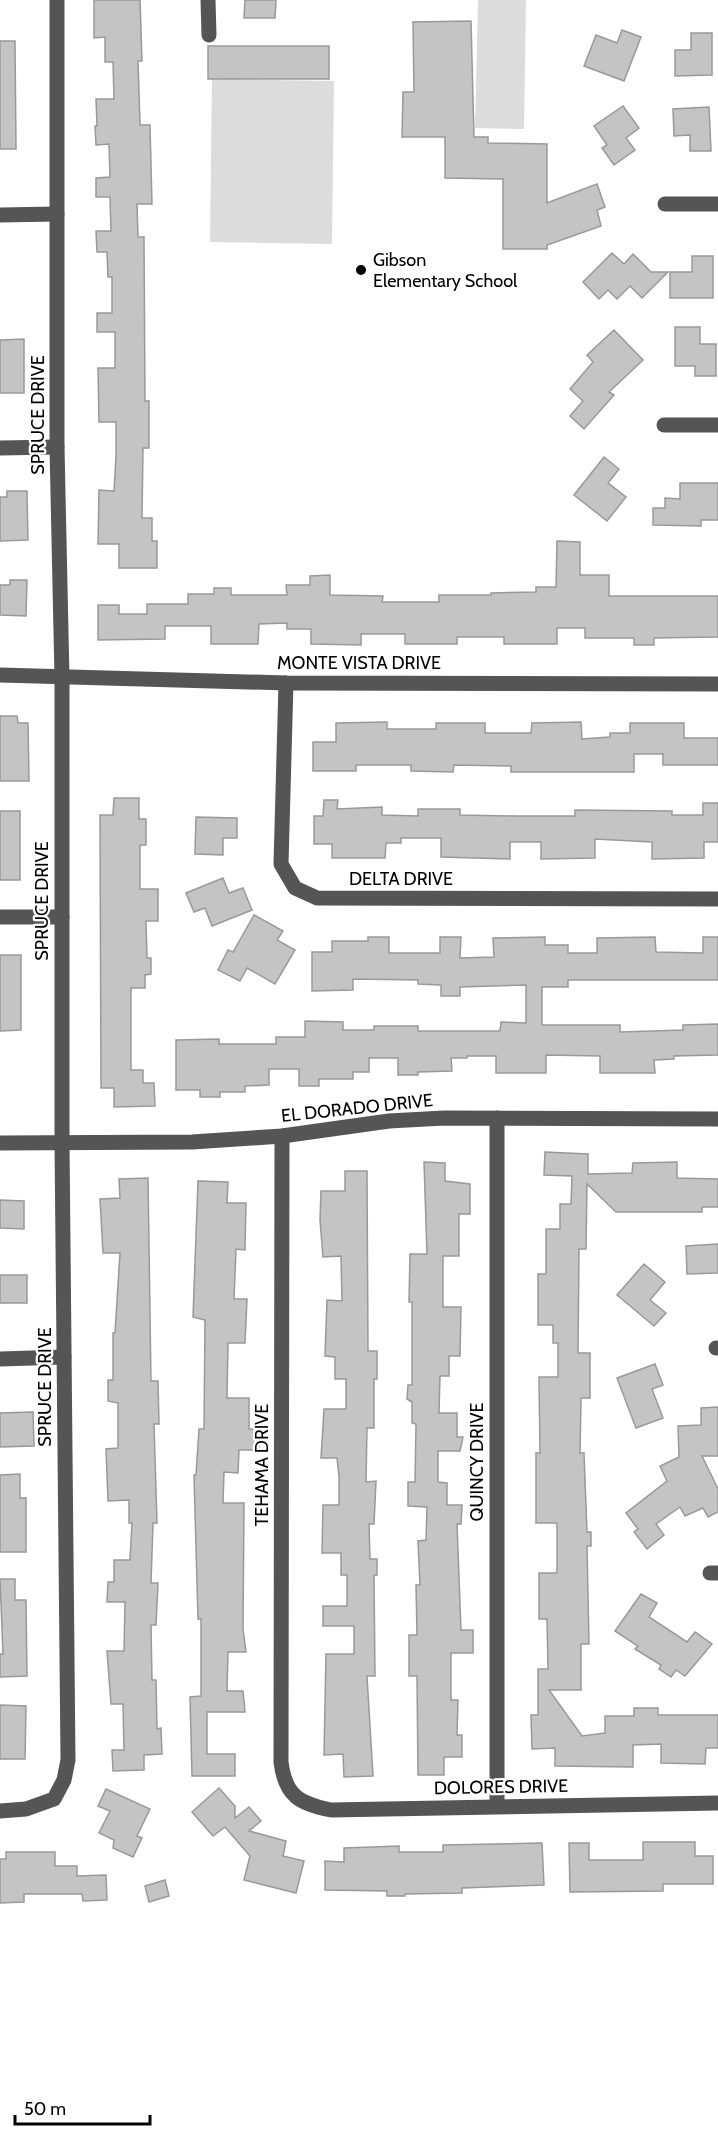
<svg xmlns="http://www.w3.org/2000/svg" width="718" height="2139" viewBox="0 0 718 2139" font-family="Cabin,sans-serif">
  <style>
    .green { fill: #dcdcdc }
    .building { fill: #c4c4c4; stroke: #999; stroke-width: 1.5 }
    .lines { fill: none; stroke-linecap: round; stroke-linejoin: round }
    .minor { stroke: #555; stroke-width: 15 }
    .poi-dot { fill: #000; stroke: #fff; stroke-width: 2 }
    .labels { text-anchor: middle; stroke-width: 4.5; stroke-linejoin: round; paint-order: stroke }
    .poi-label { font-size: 18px; fill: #000; stroke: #fff; text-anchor: start }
    .street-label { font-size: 18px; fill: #000; stroke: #fff }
  </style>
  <rect width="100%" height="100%" fill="#fff"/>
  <g class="green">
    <path d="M478,0H526L524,129L475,128Z"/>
    <path d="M212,79L334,81L332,244L210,242Z"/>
  </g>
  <g class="building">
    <path d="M94,0H140L142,61H138L140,125H150L152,204H137L138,237H144L145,401H149V448H143L142,518H152V541H157V568H119V544H98L99,490L114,491L116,456V422H99L98,368H115V332H97V313H112V277H108L107,252H97L96,231H111L110,197H96V178L110,177L109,144L96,145L95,126H97L96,99H114L113,62H105V37L94,38Z"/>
    <path d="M245,0H276L275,18H244Z"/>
    <path d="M471,21L474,137H488V143L547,144V203L597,184L605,207L597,210L601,226L547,245V249H503V179L445,178V137H402L403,92H414L413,22Z"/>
    <path d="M622,30L641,37L624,81L584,66L596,35L617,43Z"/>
    <path d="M691,33H712V75L675,76V50H691Z"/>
    <path d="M0,41H15L16,149H0Z"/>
    <rect x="208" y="46" width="121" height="33"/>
    <path d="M623,106L639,128L626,138L635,150L614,165L602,148L607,145L594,126Z"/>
    <path d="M709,107L711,151H690V135L674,136L673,109Z"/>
    <path d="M612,253L624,264L633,254L651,272H668L642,298L630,286L617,299L608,290L599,299L583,282Z"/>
    <path d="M692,256H713V298H670V272H692Z"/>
    <path d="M675,327H700V344H716V376H695V366H675Z"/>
    <path d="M614,330L643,360L609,392L614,395L584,429L570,416L583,401L570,389L593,362L587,355Z"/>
    <path d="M24,339V393H0V340Z"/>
    <path d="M604,457L619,469L608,483L626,497L607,521L574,495Z"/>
    <path d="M680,483H718V520H701V526L653,525V508H665V498L680,499Z"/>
    <path d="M7,491H27L28,540L0,541V497H7Z"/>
    <path d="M557,541L580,542V575H609V596H718V637L654,638V645H634V638H585V628H557V644H504V637H457V644H405V634H361V645L311,644V629H287V623L259,624L258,644H211V626H165V639L98,640V605H119V614H147V604H188V594H214V588H231V595H287L286,585H310V576L330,575V595L383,596L382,602H439V595H491V593L536,592V587H556Z"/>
    <path d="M10,580H27L26,616L0,615V585H10Z"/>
    <path d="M0,716H17L18,723H28L29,781H0Z"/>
    <path d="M387,722V729H436V723H485V733H531L532,723L581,722L582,739L610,737V733H630V723H684V738H718V765H663V754H634V772H511V766L454,765L453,772L411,771V765H356V771H313V742H336V723Z"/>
    <path d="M114,798H139V819H146V845H140V889H158V921H146L147,958H151V974L145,975V988H131V1070H143V1083H154L155,1106L114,1107V1088H101L100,815H113Z"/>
    <path d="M324,800H338L337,809L382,807V815L418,816V809H460V815L517,816H575V810L672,811V815H703V803H718V842H704V858L652,859V842L595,839V858L541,859V842H510V859L441,857V838H401V843H386L385,858H332V844H314V816H323Z"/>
    <rect x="0" y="811" width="20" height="69"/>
    <path d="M196,817L237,818V838H223V855L195,854Z"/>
    <path d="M223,878L229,893L243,888L252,910L212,926L205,908L194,912L186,893Z"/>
    <path d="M254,915L283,931L277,940L295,950L275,984L247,968L240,981L218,970L228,950L233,952Z"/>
    <path d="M368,937H389V953H440V937H461L460,958L494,957L493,938L545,937V945H568V953H597V938L655,937L656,952L703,953V937H718V980H568V987H542V1025H620V1032L683,1030V1025L718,1024V1055L674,1056V1059L654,1060L655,1073H600V1056L546,1055V1073H496V1056H467V1058H451L452,1071L418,1072V1075H398V1058H369V1072H353V1079H319V1086H299V1069H269V1085L245,1086V1092H220V1097H200V1090H176V1040L219,1039V1044H276V1037H305V1021L343,1022V1030H374V1026H418V1031H500L501,1022L526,1023V985L460,987V996H441V985L418,984V980L353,979V990L312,991V952H332V941H368Z"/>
    <path d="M0,955H21V1030L0,1031Z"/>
    <path d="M545,1152L588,1154V1174L632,1173L633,1163L677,1162V1178L718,1179V1207H702V1212H616L587,1184L586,1249H579L578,1353H590V1398H581L580,1453H584L587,1532H591V1546H587L589,1644H581V1690H549L582,1736L605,1733V1716H634V1708H658V1715H718V1748H706L705,1764L661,1763V1744L633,1745V1767L555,1766V1748L532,1749L531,1715H538V1669H548L547,1619H539V1573H557V1523H536V1453H540L539,1377H558V1343H553V1325H538V1274H546V1229H560V1204H571L572,1176L544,1175Z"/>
    <path d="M424,1162L445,1163V1181L470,1184V1214H459V1256H443V1307H461L460,1356H449V1376H440L439,1413H457V1437H463L460,1451H438V1482L447,1483V1505H462L461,1524H457L461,1630H473V1653H451V1700H458L457,1735H462V1757H444V1775H418L417,1676H409V1635H417L416,1585H420L418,1541L426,1540L427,1507L408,1506V1482H415L416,1424L412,1423V1402L407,1399L408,1385H412V1302H409L410,1254H427Z"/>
    <path d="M345,1171H367L368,1351H377V1379H374V1428H367L366,1482L376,1481L374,1524H369L370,1559H377V1575H374L375,1676H367L373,1776L344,1777L343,1754L324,1755L326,1654H354V1626H323V1606H347V1575H341V1553H322L323,1505H339V1477L337,1458H321L324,1409H346V1379H335V1357L325,1356L327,1300L342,1301L341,1256L323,1257L320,1220L321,1191H345Z"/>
    <path d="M148,1178L151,1381H158L159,1424H154L157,1523H153L151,1583H158L156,1625H151L152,1680H156L157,1729L161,1728L162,1754L144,1755V1770L113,1771L112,1750H124L123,1704H111L107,1651H124L125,1602H107L108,1582H114V1560H130L132,1523H129V1500L108,1501L106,1449L118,1448V1403L108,1401V1380H113V1333H115L120,1253H103L100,1199L120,1198L119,1179Z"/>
    <path d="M198,1181L228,1182L227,1203H246L245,1250L236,1249L234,1299H247L245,1343H228L227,1398H249V1429H259V1450H239L238,1473L224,1472L223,1503H244L243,1629L246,1652H228L227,1691H243L245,1712H207V1754H235V1776H192L190,1697L201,1696V1619H198L194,1475H196L199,1429H204L205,1320L193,1317Z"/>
    <path d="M0,1200L24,1201V1229L0,1228Z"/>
    <path d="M718,1244V1273L687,1274L686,1246Z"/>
    <path d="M644,1264L665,1282L650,1300L666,1313L654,1326L617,1295Z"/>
    <rect x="0" y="1275" width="27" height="28"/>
    <path d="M655,1364L663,1385L652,1389L663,1418L636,1428L617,1378Z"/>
    <path d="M718,1407V1456H702L718,1489V1512L708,1517L703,1508L685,1516L680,1507L656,1524L664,1535L647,1549L634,1532L638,1529L626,1513L667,1481L660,1466L679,1457L678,1426L701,1425V1408Z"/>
    <path d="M33,1412L34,1446L0,1447V1413Z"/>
    <path d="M20,1474V1498H26V1552H0V1475Z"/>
    <path d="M0,1579H15V1600H26L27,1676L0,1677V1654H3Z"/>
    <path d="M641,1594L657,1603L649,1617L687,1642L695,1632L712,1644L685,1676L676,1670L671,1677L659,1669L661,1665L635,1649L638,1646L615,1631Z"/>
    <path d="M0,1705L26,1706L25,1759H0Z"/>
    <path d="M219,1788L235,1806V1818L249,1807L261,1821L249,1831L286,1841L283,1856L304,1861L296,1893L244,1880L250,1856L225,1827L213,1836L192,1812Z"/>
    <path d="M106,1789L150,1809L137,1836L142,1838L133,1857L113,1848L114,1840L99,1833L110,1811L98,1806Z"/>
    <path d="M643,1842H695V1856H713V1884H663V1891L570,1892L569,1843H589V1860H643Z"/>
    <path d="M542,1843L544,1885L462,1888V1893L405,1894V1896H387V1891L325,1890V1861L344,1862V1848L399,1846V1852H443V1845Z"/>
    <path d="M6,1852H55V1866H77V1876L106,1875L107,1900L83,1901L82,1894H24V1902L0,1903V1859H6Z"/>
    <path d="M165,1880L169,1896L149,1902L145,1886Z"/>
  </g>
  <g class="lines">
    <g class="minor">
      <path d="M208,0L209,35"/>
      <path d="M665,204H718"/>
      <path d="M0,215L57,214"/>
      <path d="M664,425H718"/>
      <path d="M0,448L57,447"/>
      <path d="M0,675L286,683L718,684"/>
      <path d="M286,683L281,864L295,888L317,898L718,899"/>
      <path d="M0,917H62"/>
      <path d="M282,1136L281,1762C285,1796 300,1804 331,1810L718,1803"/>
      <path d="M0,1143L192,1142L282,1136L389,1121L444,1118L718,1119"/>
      <path d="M716,1348H718"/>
      <path d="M0,1359L64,1357"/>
      <path d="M710,1573H718"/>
      <path d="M497,1806V1118"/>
      <path d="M0,1811L26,1809L54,1799L64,1780L68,1760L62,1143V678L57,447V0"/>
    </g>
  </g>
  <circle class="poi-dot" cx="361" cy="270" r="6"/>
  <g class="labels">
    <g class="poi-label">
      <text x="373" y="266">Gibson<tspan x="373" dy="21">Elementary School</tspan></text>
    </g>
    <g class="street-label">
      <text transform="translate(38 415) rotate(-90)" y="6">SPRUCE DRIVE</text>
      <text x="359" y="669">MONTE VISTA DRIVE</text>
      <text x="401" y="885">DELTA DRIVE</text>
      <text transform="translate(42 901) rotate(-90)" y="6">SPRUCE DRIVE</text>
      <text transform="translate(357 1108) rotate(-6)" y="6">EL DORADO DRIVE</text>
      <text transform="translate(45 1387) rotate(-90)" y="6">SPRUCE DRIVE</text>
      <text transform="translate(477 1462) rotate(-90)" y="6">QUINCY DRIVE</text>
      <text transform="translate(262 1465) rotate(-90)" y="6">TEHAMA DRIVE</text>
      <text transform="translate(501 1787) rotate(-1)" y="6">DOLORES DRIVE</text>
    </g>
  </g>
  <path d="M15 2115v9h135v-9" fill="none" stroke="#000000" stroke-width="3"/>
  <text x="24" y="2115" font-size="18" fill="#000000" stroke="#ffffff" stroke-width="4.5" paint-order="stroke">50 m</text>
</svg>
